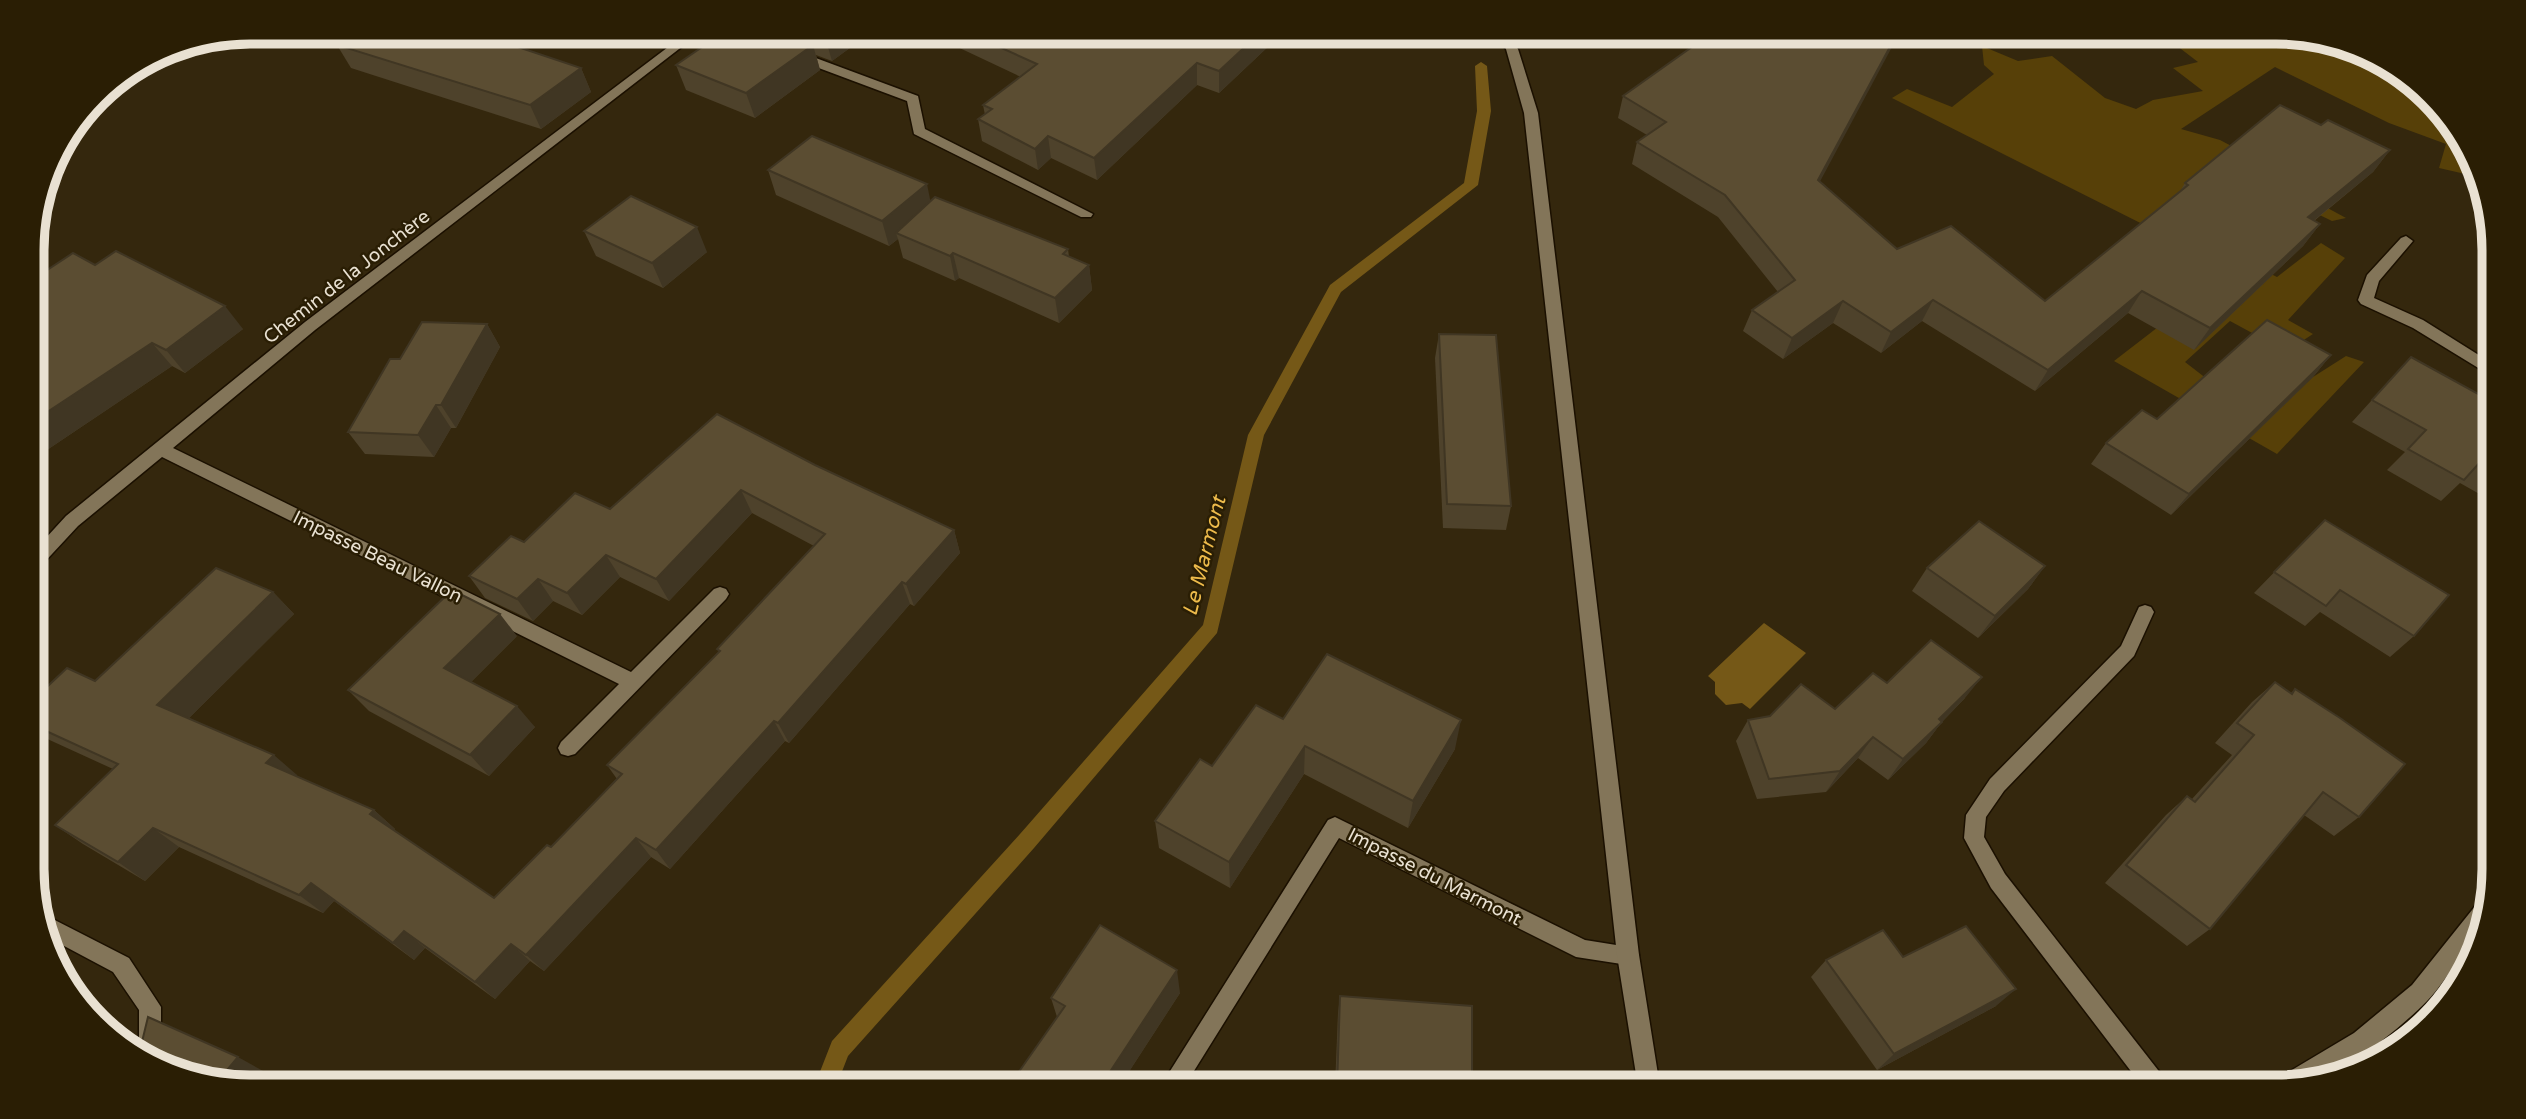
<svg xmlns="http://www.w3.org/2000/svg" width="2526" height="1119" viewBox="0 0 2526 1119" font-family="'Varela Round',sans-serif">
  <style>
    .green { fill: #574008 }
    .water { fill: #755817 }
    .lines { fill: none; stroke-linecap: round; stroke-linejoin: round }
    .stream { fill: #755817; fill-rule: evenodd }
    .minor-casing { stroke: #1b1000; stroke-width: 3 }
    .tertiary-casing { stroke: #1b1000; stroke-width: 3 }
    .minor { fill: #837559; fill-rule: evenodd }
    .tertiary { fill: #837559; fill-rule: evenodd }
    .wall { fill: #4e422b }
    .shaded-wall { fill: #403623 }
    .building { fill: #5b4d32; stroke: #403623; stroke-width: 2 }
    .labels { text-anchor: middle; stroke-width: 5; stroke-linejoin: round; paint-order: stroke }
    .street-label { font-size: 19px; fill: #e9e1d2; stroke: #2a1e04 }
    .water-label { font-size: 21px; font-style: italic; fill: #eebb4b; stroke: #2a1e04 }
    .rim { fill: none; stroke: #e9e1d2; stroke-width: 9 }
  </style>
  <rect width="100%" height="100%" fill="#34270d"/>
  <path class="green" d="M2234,32H2276L2359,48L2449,117L2474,176L2439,168L2446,144L2389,123L2275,67L2181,129L2220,140L2279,171L2283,184L2346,218L2332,221L2301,206L2170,224L2277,277L2321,243L2345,258L2288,320L2313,334L2293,347H2278L2230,321L2185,362L2264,423L2313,377L2346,356L2364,362L2277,454L2114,361L2175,314L2208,257L1892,98L1907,89L1952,107L1994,74L1984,65L1982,46L2018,61L2052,56L2105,98L2136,109L2153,100L2203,91L2173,68L2198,62L2168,39L2189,35L2201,43Z"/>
  <path class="water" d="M1764,623L1806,653L1750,709L1742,703L1726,705L1715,694V682L1708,676Z"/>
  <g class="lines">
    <path class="stream" d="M1481,62L1487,66L1491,111L1478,185L1341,292L1264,435L1217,633L1034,848L848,1056L836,1087H814L832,1041L1020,834L1203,625L1248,435L1330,285L1464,183L1477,111L1475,66Z"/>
    <g class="minor-casing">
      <g id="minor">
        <path d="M688,32H701L315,330L173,448L631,672L714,589L720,587L726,589L729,594L726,599L575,754L568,756L561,754L558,748L561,742L619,684L162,457L78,526L39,568L33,570V552L66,516L305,322Z"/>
        <path d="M797,51L918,96L925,129L1093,214L1091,217H1081L914,134L907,101L792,58L791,55Z"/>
        <path d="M2406,236L2413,241L2379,281L2374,298L2423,320L2493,364V377L2413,328L2361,304L2358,300L2367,275L2401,238Z"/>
        <path d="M2145,605L2151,607L2154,612L2134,656L2004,791L1986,817L1984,837L2005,874L2165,1079L2168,1087H2143L1991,888L1964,838L1966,815L1990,779L2121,646L2139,607Z"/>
        <path d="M1335,817L1585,940L1635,948L1639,955L1635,962L1628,965L1576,957L1339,838L1184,1087H1160L1328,820Z"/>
        <path d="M2487,897C2493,919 2473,941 2460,958C2449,972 2439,989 2427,1001C2390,1038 2328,1087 2274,1087L2277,1079L2354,1033L2412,985L2480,900Z"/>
        <path d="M45,915L129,958L161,1007V1042L158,1050L150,1053L142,1050L139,1042V1010L113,972L51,939L41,917Z"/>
      </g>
    </g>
    <g class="tertiary-casing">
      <path id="tertiary" d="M1493,32H1505L1518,49L1538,113L1639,955L1660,1087H1638L1617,955L1524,113L1506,49Z"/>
    </g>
    <use href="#minor" class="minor"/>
    <use href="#tertiary" class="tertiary"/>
  </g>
  <g class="wall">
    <path d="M724,32H868L869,34L832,61L816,55L820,70L755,118L686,90L676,65Z"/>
    <path d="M931,32H1272V43L1219,93L1197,85L1097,180L1051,158L1038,170L982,141L978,119L985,115L983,105L1021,77L932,35Z"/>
    <path d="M337,45L581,68L591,92L541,129L351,68Z"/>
    <path d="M1623,96L1820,182L1897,249L2045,301L2179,193L2185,183L2321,125L2390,150L2373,172L2314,221L2320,224L2303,246L2194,350L2128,313L2035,391L1922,321L1881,353L1833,323L1783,359L1743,331L1752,310L1778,292L1718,217L1632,164L1637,142L1647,135L1618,118Z"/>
    <path d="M768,170L931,201L1068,249L1069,257L1089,265L1092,290L1059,323L959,278L955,281L903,258L898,239L889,246L776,195Z"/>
    <path d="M2486,206L2493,222V251L2490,234L2492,231Z"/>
    <path d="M584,231L707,252L663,288L596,256Z"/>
    <path d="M95,265L243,329L185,373L172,366L38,456L32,452V280Z"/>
    <path d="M487,324L500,347L456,428H451L434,457L365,454L348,432L400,359Z"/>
    <path d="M1439,334L1511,506L1506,530L1443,528L1435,358Z"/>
    <path d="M2331,355L2313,377L2171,515L2091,464L2106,443L2157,419Z"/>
    <path d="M2411,357L2493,402V487L2483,496L2460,483L2441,501L2387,470L2405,452L2352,422Z"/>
    <path d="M815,465L954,530L960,553L914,606L910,604L789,743L785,741L670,869L651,857L544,971L530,961L495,999L425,948L414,960L334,901L323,913L179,847L145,881L83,844L55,825L113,769L43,737L33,730V700L95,681L273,592L294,614L189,718L297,775L296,776L374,810L395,829L394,830L494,898L551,847L617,779L607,765L719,652L717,649L814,546L752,513L669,601L620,577L582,615L553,601L533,621L485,598L469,576L524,542L610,509Z"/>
    <path d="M2325,520L2414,636L2390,657L2320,612L2305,626L2254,593Z"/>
    <path d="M2045,566L2028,589L1978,638L1912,591L1927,568Z"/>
    <path d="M517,636L471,682L535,727L489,776L369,711L348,690Z"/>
    <path d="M2275,682L2291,693L2295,689L2359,817L2334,836L2304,815L2210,929L2187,946L2105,883L2166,815L2187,796L2192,799L2232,755L2215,743L2252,702Z"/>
    <path d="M1887,683L1965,698L1941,723L1926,743L1888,780L1858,758L1826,792L1757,799L1736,741L1748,720L1835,709Z"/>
    <path d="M1283,719L1455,749L1408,828L1304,774L1230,888L1159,848L1155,821L1212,766Z"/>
    <path d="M1903,957L1996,1006L1877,1070L1811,977L1826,960Z"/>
    <path d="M1180,993L1119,1087H1013L1011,1083L1057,1017L1051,998Z"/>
    <path d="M1340,996L1472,1087H1335L1338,1013Z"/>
  </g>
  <g class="shaded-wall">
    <path d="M832,32H868L869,34L832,61L825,37Z"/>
    <path d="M1261,32H1272V43L1219,93V71Z"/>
    <path d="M1898,32H1900L1809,202L1818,180Z"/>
    <path d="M813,45L820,70L755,118L746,93Z"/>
    <path d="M1197,63V85L1097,180L1094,158Z"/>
    <path d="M581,68L591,92L541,129L530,105Z"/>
    <path d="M1048,136L1051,158L1038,170L1035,149Z"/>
    <path d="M2390,150L2373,172L2291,239L2308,217Z"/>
    <path d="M927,184L932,209L896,233L898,239L889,246L882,221Z"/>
    <path d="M2320,224L2303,246L2194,350L2210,328Z"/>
    <path d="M697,227L707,252L663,288L652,263Z"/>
    <path d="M953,253L959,278L955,281L950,256Z"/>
    <path d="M1089,265L1092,290L1059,323L1055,298Z"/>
    <path d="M2142,291L2128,313L2035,391L2048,370Z"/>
    <path d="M1933,300L1922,321L1881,353L1891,332Z"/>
    <path d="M1843,301L1833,323L1783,359L1792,338Z"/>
    <path d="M225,306L243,329L185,373L166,350Z"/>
    <path d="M487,324L500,347L456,428L441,405Z"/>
    <path d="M152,343L172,366L38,456L32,451V422Z"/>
    <path d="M2331,355L2313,377L2171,515L2189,494Z"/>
    <path d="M436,405L451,428L434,457L418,435Z"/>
    <path d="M741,490L752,513L669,601L656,579Z"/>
    <path d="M954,530L960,553L914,606L906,584Z"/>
    <path d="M606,555L620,577L582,615L567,593Z"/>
    <path d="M2045,566L2028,589L1978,638L1995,616Z"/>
    <path d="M538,579L553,601L533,621L517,599Z"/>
    <path d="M902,582L910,604L789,743L778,723Z"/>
    <path d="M273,592L294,614L182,725L157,705Z"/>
    <path d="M500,614L517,636L463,690L444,668Z"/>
    <path d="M1982,677L1965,698L1941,723L1926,743L1888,780L1903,759L1939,719Z"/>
    <path d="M517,706L535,727L489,776L470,755Z"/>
    <path d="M1461,720L1455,749L1408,828L1413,801Z"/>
    <path d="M774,721L785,741L670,869L656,850Z"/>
    <path d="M1873,737L1858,758L1826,792L1840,771Z"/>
    <path d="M1305,746L1304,774L1230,888L1229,862Z"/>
    <path d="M274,755L297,775L289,783L266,763Z"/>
    <path d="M374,810L395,829L391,833L370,814Z"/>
    <path d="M153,828L179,847L145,881L118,862Z"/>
    <path d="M636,838L651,857L544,971L526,955Z"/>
    <path d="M311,883L334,901L323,913L299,895Z"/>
    <path d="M404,931L425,948L414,960L393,943Z"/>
    <path d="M511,944L530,961L495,999L475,982Z"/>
    <path d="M1177,970L1180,993L1119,1087H1100Z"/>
    <path d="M2016,989L1996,1006L1877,1070L1894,1054Z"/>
    <path d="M238,1057L265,1072L253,1088L218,1081Z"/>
  </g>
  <g class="building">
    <path d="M357,32H473L581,68L530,105L337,45Z"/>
    <path d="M724,32H777L813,45L746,93L676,65Z"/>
    <path d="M811,32H832L825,37Z"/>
    <path d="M966,32H1261L1219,71L1197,63L1094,158L1048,136L1035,149L978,119L992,109L983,105L1037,64Z"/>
    <path d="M1732,32H1898L1818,180L1897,249L1951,226L2045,301L2188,185L2185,183L2280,105L2321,125L2328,120L2390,150L2308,217L2320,224L2210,328L2142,291L2048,370L1933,300L1891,332L1843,301L1792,338L1752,310L1795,280L1725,195L1637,142L1666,122L1623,96L1706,37L1717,43Z"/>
    <path d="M812,136L927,184L882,221L768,170Z"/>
    <path d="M631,196L697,227L652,263L584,231Z"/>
    <path d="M935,197L1068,249L1063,254L1089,265L1055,298L953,253L950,256L896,233Z"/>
    <path d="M116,251L225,306L166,350L152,343L32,422V280L73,253L95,265Z"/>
    <path d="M2267,320L2331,355L2189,494L2106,443L2142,410L2157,419Z"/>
    <path d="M422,322L487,324L441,405H436L418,435L348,432L390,359H400Z"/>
    <path d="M1439,334L1496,335L1511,506L1447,504Z"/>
    <path d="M2411,357L2493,402V468L2481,461L2464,480L2408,449L2426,430L2372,400Z"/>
    <path d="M717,414L815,465L954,530L906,584L902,582L778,723L774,721L656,850L636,838L526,955L511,944L475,982L404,931L393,943L311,883L299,895L153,828L118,862L55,825L118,764L33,725V700L67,668L95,681L216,568L273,592L157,705L274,755L266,763L374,810L370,814L494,898L547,845L551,847L622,774L607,765L720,651L717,649L825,534L741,490L656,579L606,555L567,593L538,579L517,599L469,576L511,536L524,542L575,493L610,509Z"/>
    <path d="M2325,520L2449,595L2414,636L2340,590L2326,606L2274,572Z"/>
    <path d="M1979,521L2045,566L1995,616L1927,568Z"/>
    <path d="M452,590L500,614L444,668L517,706L470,755L348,690Z"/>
    <path d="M1931,640L1982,677L1939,719L1942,722L1903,759L1873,737L1840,771L1769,779L1748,720L1770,716L1801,684L1835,709L1873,673L1887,683Z"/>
    <path d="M1327,654L1461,720L1413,801L1305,746L1229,862L1155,821L1200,759L1212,766L1256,705L1283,719Z"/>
    <path d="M2275,682L2292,694L2295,689L2340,718L2405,764L2359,817L2323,792L2210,929L2126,865L2187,796L2195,802L2254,735L2237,723Z"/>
    <path d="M1100,925L1177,970L1100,1087H1017L1011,1083L1065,1006L1051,998Z"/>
    <path d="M1966,926L2016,989L1894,1054L1826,960L1883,930L1903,957Z"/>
    <path d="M1340,996L1472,1006V1087H1337Z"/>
    <path d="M148,1017L238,1057L218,1081L167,1071L140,1050Z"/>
  </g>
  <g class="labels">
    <g class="street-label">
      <text transform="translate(346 276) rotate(-38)" y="7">Chemin de la Jonchère</text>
      <text transform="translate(378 556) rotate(26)" y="7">Impasse Beau Vallon</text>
      <text transform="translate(1435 876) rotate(27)" y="7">Impasse du Marmont</text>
    </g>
    <g class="water-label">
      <text transform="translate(1204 556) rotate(-76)" y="7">Le Marmont</text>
    </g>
  </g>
  <path d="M0 0H2526V1119H0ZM250 44H2276A206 206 0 0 1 2482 250V869A206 206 0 0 1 2276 1075H250A206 206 0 0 1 44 869V250A206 206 0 0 1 250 44Z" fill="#2a1e04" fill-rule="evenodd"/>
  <path class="rim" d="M250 44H2276A206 206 0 0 1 2482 250V869A206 206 0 0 1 2276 1075H250A206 206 0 0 1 44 869V250A206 206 0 0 1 250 44Z"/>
</svg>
